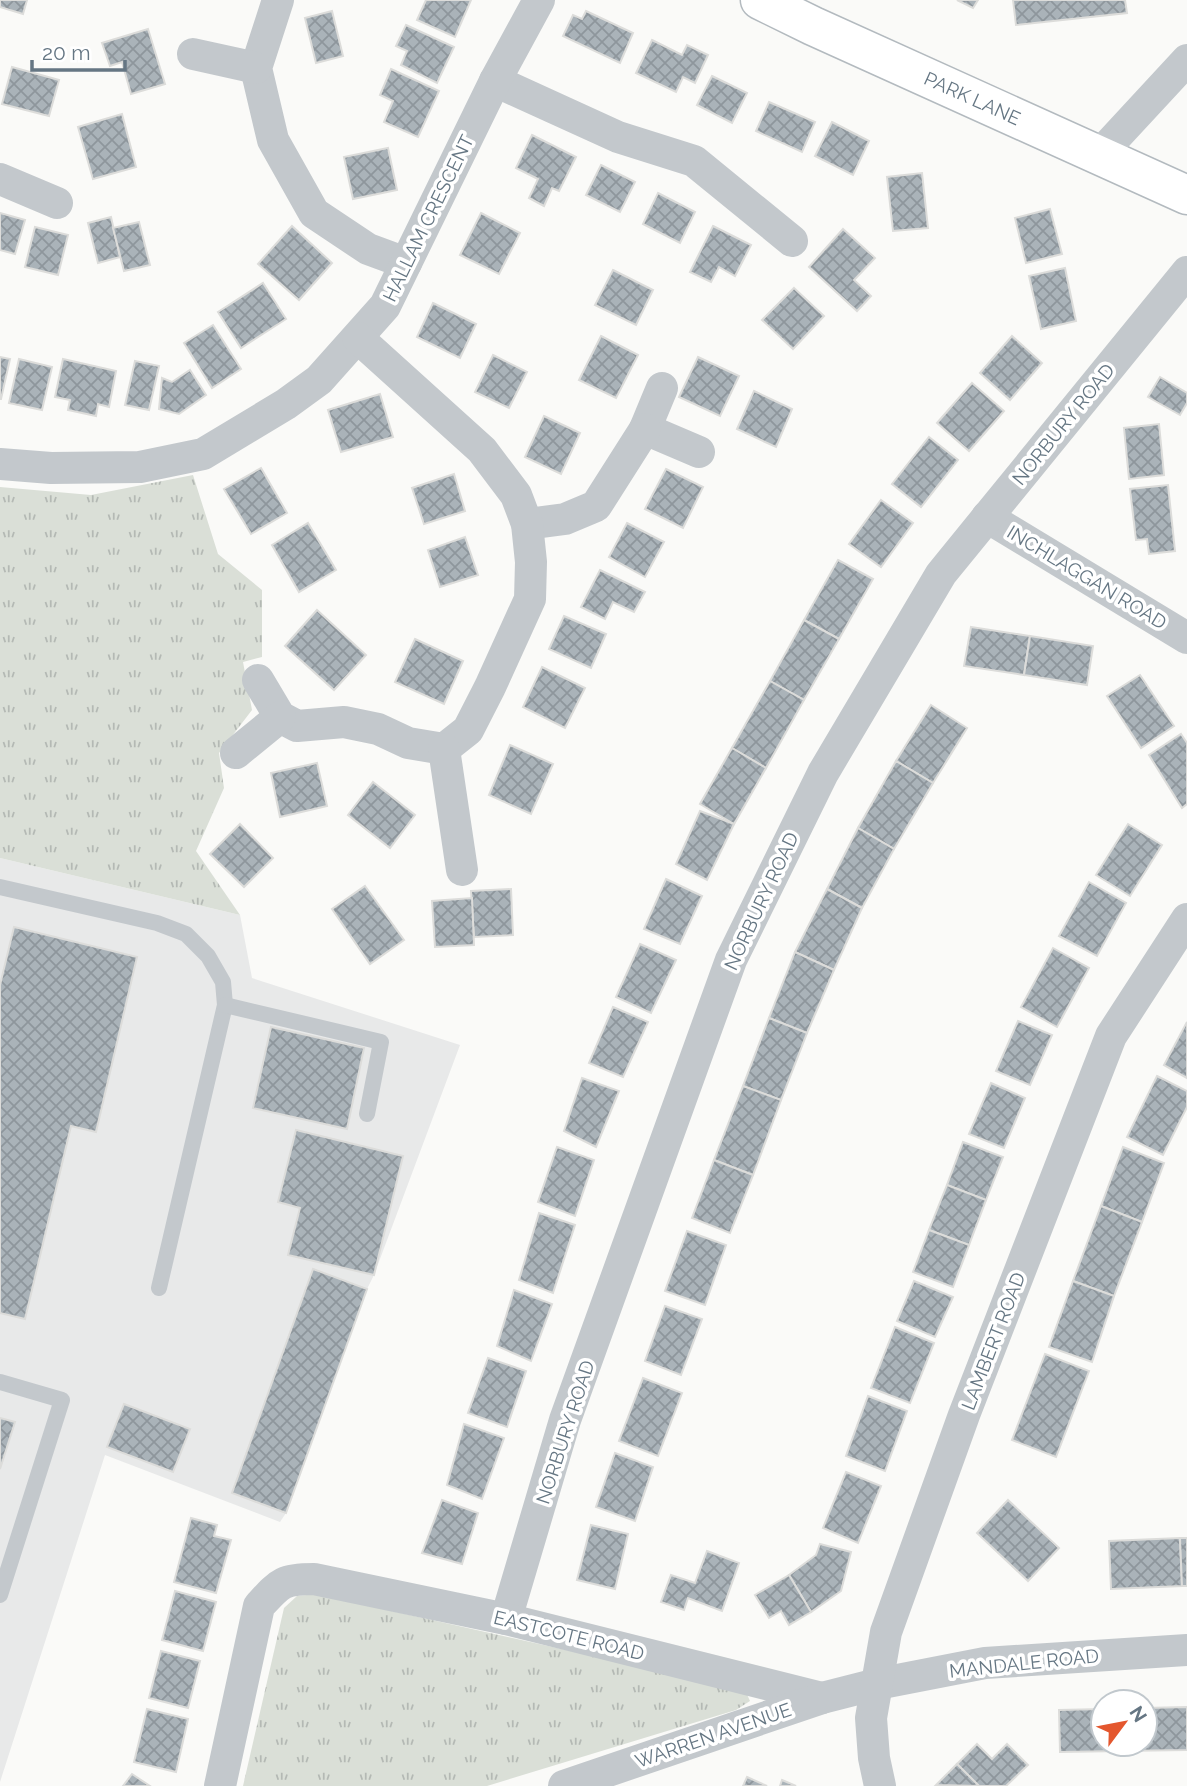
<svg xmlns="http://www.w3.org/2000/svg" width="1187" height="1786" viewBox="0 0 1187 1786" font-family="Raleway,sans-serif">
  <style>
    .built { fill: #e8e9e9 }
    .grass { fill: url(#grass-tufts) }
    .building { fill: url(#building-cross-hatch); stroke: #dcdcda; stroke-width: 2 }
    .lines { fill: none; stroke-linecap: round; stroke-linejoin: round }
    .secondary-casing { stroke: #b3babf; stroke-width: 41 }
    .lane { stroke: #c3c8cc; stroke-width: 16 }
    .street { stroke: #c3c8cc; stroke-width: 32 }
    .secondary { stroke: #fff; stroke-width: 38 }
    .labels { text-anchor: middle; stroke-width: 7; stroke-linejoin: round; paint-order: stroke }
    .street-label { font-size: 19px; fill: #657683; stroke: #fff }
  </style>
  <defs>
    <pattern id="grass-tufts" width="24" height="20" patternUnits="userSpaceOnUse" patternTransform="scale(1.75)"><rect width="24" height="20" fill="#dadfd7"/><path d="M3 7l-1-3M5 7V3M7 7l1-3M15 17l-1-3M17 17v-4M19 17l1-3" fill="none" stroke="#b4b9b4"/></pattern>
    <pattern id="building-cross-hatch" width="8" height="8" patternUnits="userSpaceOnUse" patternTransform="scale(1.75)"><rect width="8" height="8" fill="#aab3b9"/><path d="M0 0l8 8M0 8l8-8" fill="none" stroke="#8e969c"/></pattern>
  </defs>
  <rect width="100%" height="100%" fill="#fafaf8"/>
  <path class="built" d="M0,858L240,915L252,978L460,1045L374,1275L367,1289L286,1513L280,1522L105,1455L0,1782Z"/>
  <g class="grass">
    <path d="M193,475L218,554L262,590V657L243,662L252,710L219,753L224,788L196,851L240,915L0,858V487L91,495Z"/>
    <path d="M316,1594L745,1690L750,1701L736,1710L487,1786H243L284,1608L297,1596Z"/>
  </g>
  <g class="building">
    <path d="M0,0H27L23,14L0,7Z"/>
    <path d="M426,0H471L455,37L417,20Z"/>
    <path d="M957,0H978L973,8Z"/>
    <path d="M1013,0H1125L1127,13L1016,25Z"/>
    <path d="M332,11L343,56L316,63L305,18Z"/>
    <path d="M586,11L633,33L620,63L563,36L573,15L582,19Z"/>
    <path d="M406,25L454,47L437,83L401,65L407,51L396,46Z"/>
    <path d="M148,29L165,84L131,94L122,62L110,66L102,43Z"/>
    <path d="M652,40L682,55L687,45L708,55L695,83L683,77L676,92L636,73Z"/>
    <path d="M12,67L59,80L49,116L2,104Z"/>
    <path d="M391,69L439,91L418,137L384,122L393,101L380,95Z"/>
    <path d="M712,76L747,93L732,123L697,105Z"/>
    <path d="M769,102L815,122L802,152L756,131Z"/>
    <path d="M122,114L136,167L93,179L78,127Z"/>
    <path d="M832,122L869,141L853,175L815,156Z"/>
    <path d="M532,135L576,157L559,191L552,188L544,206L529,198L538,179L516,168Z"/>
    <path d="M388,148L397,190L353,199L344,157Z"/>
    <path d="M601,165L635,182L620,212L586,195Z"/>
    <path d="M922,173L928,228L893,231L887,177Z"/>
    <path d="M658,193L695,212L680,243L643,224Z"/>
    <path d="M1050,209L1062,254L1026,263L1015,218Z"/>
    <path d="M0,213L25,220L15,254L0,250Z"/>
    <path d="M481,213L520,233L499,274L460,255Z"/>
    <path d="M111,217L120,257L98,263L88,223Z"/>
    <path d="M139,222L150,265L124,271L113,228Z"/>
    <path d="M292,226L332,263L299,300L258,264Z"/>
    <path d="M713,226L751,245L735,276L719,267L711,282L690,272Z"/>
    <path d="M35,227L68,235L58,275L25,267Z"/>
    <path d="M843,229L875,258L854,280L871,296L857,311L809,267Z"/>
    <path d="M1065,268L1076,321L1041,329L1029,276Z"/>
    <path d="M613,270L653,290L636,325L595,305Z"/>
    <path d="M263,283L286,319L241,348L218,312Z"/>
    <path d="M794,288L824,316L793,349L762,320Z"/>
    <path d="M433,303L476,324L460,358L417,337Z"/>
    <path d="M213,325L241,369L212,388L184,343Z"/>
    <path d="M601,336L638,355L616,398L579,380Z"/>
    <path d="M1012,336L1042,363L1010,400L980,373Z"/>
    <path d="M493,355L527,372L509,408L475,392Z"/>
    <path d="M0,357L10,359L1,399H0Z"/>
    <path d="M698,357L739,376L720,416L679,397Z"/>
    <path d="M19,359L52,367L42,410L9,403Z"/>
    <path d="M63,359L116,371L109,407L98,404L96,416L68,410L70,400L55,397Z"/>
    <path d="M135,361L159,366L149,410L125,405Z"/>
    <path d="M190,370L206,395L179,414L159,409L162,378L172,382Z"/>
    <path d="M1160,377L1187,393V403L1180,415L1148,397Z"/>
    <path d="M972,383L1004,411L969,451L937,423Z"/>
    <path d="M754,391L792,409L776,447L737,429Z"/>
    <path d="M380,394L393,437L341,452L328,410Z"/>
    <path d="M544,416L580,433L561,474L525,457Z"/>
    <path d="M1159,424L1164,475L1129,479L1124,428Z"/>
    <path d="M929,437L958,460L921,507L892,484Z"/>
    <path d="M261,468L287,513L251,534L224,489Z"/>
    <path d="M666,469L703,487L683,528L645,509Z"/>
    <path d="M454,474L465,511L424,524L412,488Z"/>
    <path d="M1168,485L1175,551L1149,554L1147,539L1136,540L1130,489Z"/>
    <path d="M881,500L913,523L881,567L849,544Z"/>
    <path d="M308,523L336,570L299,592L272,545Z"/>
    <path d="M627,523L664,542L645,577L609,557Z"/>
    <path d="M465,537L478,575L440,587L428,550Z"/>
    <path d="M838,560L873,579L839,639L804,620Z"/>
    <path d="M600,570L645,592L634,612L613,602L605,619L581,607Z"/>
    <path d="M317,610L366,655L334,690L285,646Z"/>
    <path d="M564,616L606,634L591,668L549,649Z"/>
    <path d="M804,620L839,639L804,700L770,681Z"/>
    <path d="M971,627L1030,636L1024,675L964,666Z"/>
    <path d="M1030,636L1093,646L1087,685L1024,675Z"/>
    <path d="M415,639L463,661L444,704L395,682Z"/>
    <path d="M542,667L585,688L565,728L523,707Z"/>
    <path d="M1140,675L1174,726L1141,748L1107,696Z"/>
    <path d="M770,681L804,700L766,768L732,748Z"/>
    <path d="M931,705L967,728L933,783L896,761Z"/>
    <path d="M1181,734L1187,743V804L1182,808L1149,755Z"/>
    <path d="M510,745L553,764L531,814L489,795Z"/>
    <path d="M732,748L766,768L734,824L700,804Z"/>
    <path d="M896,761L933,783L894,849L858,828Z"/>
    <path d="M317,763L327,806L280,817L271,773Z"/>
    <path d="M373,782L415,815L390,848L348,815Z"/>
    <path d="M700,811L734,824L707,880L676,864Z"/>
    <path d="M240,824L273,858L244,887L210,854Z"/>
    <path d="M1128,824L1162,845L1130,896L1096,875Z"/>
    <path d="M858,828L894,849L862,908L827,889Z"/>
    <path d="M666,879L702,896L680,944L644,929Z"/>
    <path d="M1089,882L1126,903L1097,956L1059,936Z"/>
    <path d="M365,886L404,940L370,964L332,909Z"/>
    <path d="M511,889L513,935L474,937L471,891Z"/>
    <path d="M827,889L862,908L834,970L795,952Z"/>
    <path d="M472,898L474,945L435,947L432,901Z"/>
    <path d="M14,927L137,957L96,1132L71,1126L25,1319L0,1313V985Z"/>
    <path d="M640,944L676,960L651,1013L616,997Z"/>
    <path d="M1053,948L1089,968L1057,1027L1021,1007Z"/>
    <path d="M795,952L834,970L807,1033L769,1018Z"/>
    <path d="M613,1007L648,1022L623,1077L589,1063Z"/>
    <path d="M769,1018L807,1033L781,1100L743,1086Z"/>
    <path d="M1018,1021L1052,1035L1030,1085L996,1071Z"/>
    <path d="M1187,1022V1078L1164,1065Z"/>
    <path d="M271,1027L364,1048L347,1129L253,1108Z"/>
    <path d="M1157,1076L1187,1091V1107L1163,1155L1127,1137Z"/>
    <path d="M582,1078L619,1091L596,1147L564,1131Z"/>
    <path d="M991,1083L1025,1098L1004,1148L969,1134Z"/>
    <path d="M743,1086L781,1100L753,1175L714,1160Z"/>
    <path d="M296,1130L403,1156L374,1275L288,1255L300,1208L278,1202Z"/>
    <path d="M963,1142L1003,1157L986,1200L947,1185Z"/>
    <path d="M557,1147L594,1160L575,1216L538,1202Z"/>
    <path d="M1123,1147L1164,1163L1142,1222L1101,1206Z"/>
    <path d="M714,1160L753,1175L730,1233L692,1218Z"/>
    <path d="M947,1185L986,1200L969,1245L929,1230Z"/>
    <path d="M1101,1206L1142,1222L1114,1296L1073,1281Z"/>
    <path d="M539,1213L575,1225L553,1293L519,1280Z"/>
    <path d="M929,1230L969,1245L953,1287L913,1272Z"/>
    <path d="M687,1231L726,1245L705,1305L665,1291Z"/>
    <path d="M313,1269L367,1289L286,1513L232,1493Z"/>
    <path d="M914,1281L953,1297L935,1337L897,1321Z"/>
    <path d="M1073,1281L1114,1296L1092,1362L1049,1347Z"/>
    <path d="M514,1290L552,1304L531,1361L497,1346Z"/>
    <path d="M665,1306L702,1319L681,1375L645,1361Z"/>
    <path d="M895,1327L934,1343L910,1403L871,1388Z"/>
    <path d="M1045,1354L1089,1371L1056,1457L1012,1440Z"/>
    <path d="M488,1358L526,1371L507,1427L468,1413Z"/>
    <path d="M643,1378L682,1393L658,1456L619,1441Z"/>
    <path d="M868,1396L907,1411L885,1471L846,1456Z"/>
    <path d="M124,1404L190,1429L173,1472L107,1447Z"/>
    <path d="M0,1418L15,1422L0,1469Z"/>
    <path d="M464,1424L504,1438L482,1499L447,1485Z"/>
    <path d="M615,1453L653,1467L635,1521L596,1507Z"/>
    <path d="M846,1472L881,1486L858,1543L823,1528Z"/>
    <path d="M442,1500L478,1513L462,1564L422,1553Z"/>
    <path d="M1008,1500L1059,1548L1028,1581L977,1533Z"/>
    <path d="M191,1518L217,1525L214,1536L231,1540L216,1593L174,1582Z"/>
    <path d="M591,1525L628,1534L615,1589L577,1580Z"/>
    <path d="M1180,1538L1182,1586L1111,1589L1109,1541Z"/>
    <path d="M1180,1538H1187V1586H1182Z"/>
    <path d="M820,1544L851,1552L841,1591L811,1612L789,1575L816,1555Z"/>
    <path d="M707,1551L739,1563L722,1611L688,1598L684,1610L661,1602L671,1575L695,1583Z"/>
    <path d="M789,1575L811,1612L789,1625L781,1611L769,1618L755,1595Z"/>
    <path d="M175,1591L216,1602L203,1651L162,1640Z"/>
    <path d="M161,1651L200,1661L188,1708L149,1698Z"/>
    <path d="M1187,1707V1750L1121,1751V1744H1145V1708Z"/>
    <path d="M147,1709L188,1719L176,1772L134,1762Z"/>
    <path d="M1103,1709V1744H1121V1751L1060,1752L1059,1710Z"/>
    <path d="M977,1744L992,1759L1007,1744L1028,1765L1006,1786H979L957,1764Z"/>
    <path d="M957,1764L979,1786L936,1785Z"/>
    <path d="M132,1774L150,1786H123Z"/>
    <path d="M747,1777L767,1786H743Z"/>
    <path d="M782,1780L796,1786H780Z"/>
  </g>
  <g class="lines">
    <g class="secondary-casing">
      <g id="secondary">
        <path id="s1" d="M760,0L813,26L1187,195"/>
      </g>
    </g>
    <g class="lane">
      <path d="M0,887L157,923L186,934L208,956L223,982L225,1005L159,1288"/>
      <path d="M225,1005L381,1042L367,1114"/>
      <path d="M0,1382L62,1400L0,1595"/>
    </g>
    <g class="street">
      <path d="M278,0L256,68L273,140L314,213L368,249L406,263"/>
      <path d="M193,54L256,68"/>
      <path d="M495,81L618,137L694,161L792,241"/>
      <path d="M1100,154L1187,60"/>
      <path d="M0,179L57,203"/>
      <path d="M662,388L645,429L699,452"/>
      <path d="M0,464L51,468L140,467L203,454L286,404L319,380L385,306L495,81L539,0"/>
      <path d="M987,517L1187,638"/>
      <path d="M527,524L565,519L596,506L645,429"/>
      <path d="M258,680L280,717L297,726L344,722L378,729L408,743L444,749L468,730L490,687L530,599L531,562L527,524L516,495L482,450L358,338"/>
      <path d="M444,749L462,870"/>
      <path d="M236,753L280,717"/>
      <path d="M506,1619L565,1420L731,960L823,773L941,574L1187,272"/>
      <path d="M220,1786L259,1606C280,1583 282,1579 314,1579L506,1619L822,1698"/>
      <path d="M564,1786L822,1698L877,1684L985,1663L1187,1650"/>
      <path d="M880,1786L874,1758L871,1718L886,1632L964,1415L1111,1036L1187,919"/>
    </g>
    <use href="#secondary" class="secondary"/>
  </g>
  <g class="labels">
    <g class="street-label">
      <text dy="7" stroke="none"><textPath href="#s1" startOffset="234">PARK LANE</textPath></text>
      <text transform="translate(428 218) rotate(-64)" y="7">HALLAM CRESCENT</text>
      <text transform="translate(1063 424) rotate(-51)" y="7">NORBURY ROAD</text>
      <text transform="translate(1087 577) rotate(31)" y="7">INCHLAGGAN ROAD</text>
      <text transform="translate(761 901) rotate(-65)" y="7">NORBURY ROAD</text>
      <text transform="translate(993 1341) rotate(-69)" y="7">LAMBERT ROAD</text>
      <text transform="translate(565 1432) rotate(-72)" y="7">NORBURY ROAD</text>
      <text transform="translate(569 1635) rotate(14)" y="7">EASTCOTE ROAD</text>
      <text transform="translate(1024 1663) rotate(-6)" y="7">MANDALE ROAD</text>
      <text transform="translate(713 1735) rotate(-19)" y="7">WARREN AVENUE</text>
    </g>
  </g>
  <g transform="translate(1124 1723) rotate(58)"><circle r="33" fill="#ffffff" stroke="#c1c8cd" stroke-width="2"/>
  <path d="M0-5L12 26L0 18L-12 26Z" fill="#e4572e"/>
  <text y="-10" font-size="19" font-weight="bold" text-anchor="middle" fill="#657683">N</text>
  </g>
  <path d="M32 60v10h93v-10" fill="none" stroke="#657683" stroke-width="3.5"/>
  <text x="42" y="60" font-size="21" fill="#657683" stroke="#ffffff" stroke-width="5" paint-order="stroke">20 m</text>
</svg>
